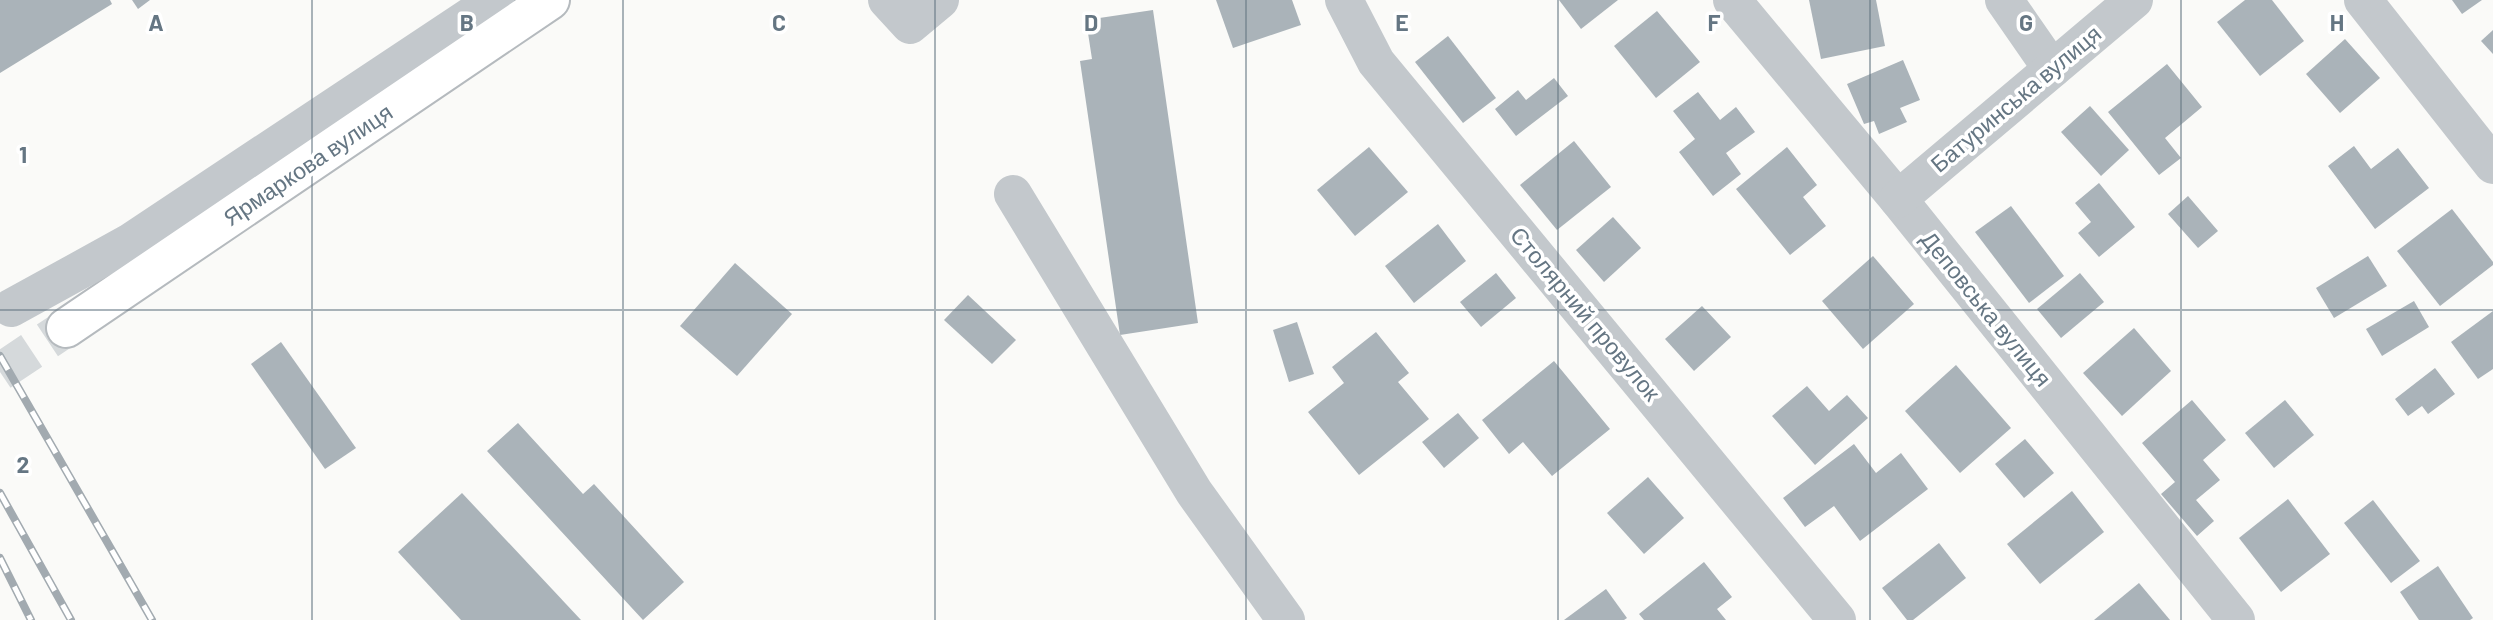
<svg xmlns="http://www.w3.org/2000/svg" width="2493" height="620" viewBox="0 0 2493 620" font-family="Barlow,sans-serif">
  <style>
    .building { fill: #aab3b9 }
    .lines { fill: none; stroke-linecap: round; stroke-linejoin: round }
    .major-tunnel { stroke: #d5d9db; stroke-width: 38; stroke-dasharray: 38 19; stroke-linecap: butt }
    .major-casing { stroke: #b5babe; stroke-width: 42 }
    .minor { stroke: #c3c8cc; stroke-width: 38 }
    .major { stroke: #fff; stroke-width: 38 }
    .rail-casing { stroke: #a2aab0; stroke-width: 8 }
    .rail { stroke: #fff; stroke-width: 5; stroke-dasharray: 16; stroke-linecap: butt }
    .grid { fill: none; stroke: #657683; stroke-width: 2; stroke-opacity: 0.55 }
    .labels { text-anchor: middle; stroke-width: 7; stroke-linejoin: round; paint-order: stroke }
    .street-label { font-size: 23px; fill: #657683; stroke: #fff }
    .grid-label { font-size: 23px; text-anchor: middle; font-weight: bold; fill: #657683; stroke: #fff; stroke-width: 7; stroke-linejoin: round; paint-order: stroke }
  </style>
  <rect width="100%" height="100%" fill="#fafaf8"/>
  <g class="building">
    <path d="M0,0H110L112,4L0,73Z"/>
    <path d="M132,0H150L138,9Z"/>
    <path d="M1216,0H1292L1301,25L1233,48Z"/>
    <path d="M1559,0H1618L1581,29Z"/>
    <path d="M1809,0H1876L1885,46L1821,59Z"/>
    <path d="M2245,0H2272L2304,41L2260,76L2217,22Z"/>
    <path d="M2452,0H2482L2462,14Z"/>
    <path d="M1153,10L1198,323L1120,335L1080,61L1092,59L1086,20Z"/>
    <path d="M1657,11L1700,62L1656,98L1614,46Z"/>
    <path d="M2493,30V54L2481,41Z"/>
    <path d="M1448,36L1496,98L1463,123L1415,62Z"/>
    <path d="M2345,39L2380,78L2340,113L2306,74Z"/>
    <path d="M1903,60L1920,100L1900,108L1907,122L1879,134L1874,121L1864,124L1847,84Z"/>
    <path d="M2167,64L2202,107L2165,138L2181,158L2159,175L2108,112Z"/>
    <path d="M1554,78L1568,96L1516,136L1495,109L1518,90L1526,100Z"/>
    <path d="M1698,92L1720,120L1736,107L1755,132L1726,153L1741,174L1713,196L1679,152L1695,139L1673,111Z"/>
    <path d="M2090,106L2129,150L2101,176L2061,132Z"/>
    <path d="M1574,141L1611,187L1557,230L1520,185Z"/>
    <path d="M2354,146L2371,169L2398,148L2429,188L2375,229L2328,166Z"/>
    <path d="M1369,147L1408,192L1355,236L1317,190Z"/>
    <path d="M1787,147L1817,185L1803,197L1826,226L1790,255L1736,189Z"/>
    <path d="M2099,183L2135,227L2099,257L2078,233L2091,222L2075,203Z"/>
    <path d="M2188,196L2218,231L2198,248L2168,214Z"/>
    <path d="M2011,206L2064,276L2029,303L1975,232Z"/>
    <path d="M2452,209L2493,262V265L2440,306L2397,251Z"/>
    <path d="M1613,217L1641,248L1604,282L1576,250Z"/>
    <path d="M1438,224L1466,261L1414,303L1385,266Z"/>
    <path d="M1873,256L1914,304L1863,349L1822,301Z"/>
    <path d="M2368,256L2387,286L2334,318L2316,288Z"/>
    <path d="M735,263L792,314L737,376L680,326Z"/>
    <path d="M1496,273L1516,298L1481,327L1460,302Z"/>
    <path d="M2080,273L2104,302L2061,338L2037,309Z"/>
    <path d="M968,295L1016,340L992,364L944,320Z"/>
    <path d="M2414,301L2429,327L2382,356L2366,329Z"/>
    <path d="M1702,306L1731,337L1694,371L1665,339Z"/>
    <path d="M2493,311V369L2478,379L2451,342Z"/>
    <path d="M1297,322L1314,374L1289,382L1273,330Z"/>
    <path d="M2134,328L2171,371L2122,416L2083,373Z"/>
    <path d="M1376,332L1409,373L1398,382L1429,419L1359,475L1308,412L1344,383L1332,367Z"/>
    <path d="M281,342L356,448L325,469L251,364Z"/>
    <path d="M1554,361L1610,429L1552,476L1523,442L1509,454L1482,420Z"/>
    <path d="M1956,365L2011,428L1960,473L1905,411Z"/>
    <path d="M2435,368L2455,394L2428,414L2422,406L2408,416L2395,399Z"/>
    <path d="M1807,386L1829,411L1847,395L1868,418L1815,465L1772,416Z"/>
    <path d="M2192,400L2226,440L2203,460L2220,480L2196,500L2214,521L2197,536L2161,494L2175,482L2142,443Z"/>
    <path d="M2285,400L2314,435L2274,468L2245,433Z"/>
    <path d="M1458,413L1479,438L1444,468L1422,442Z"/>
    <path d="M518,423L583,494L594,484L684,582L643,620L487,451Z"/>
    <path d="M2025,439L2054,473L2024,498L1995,464Z"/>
    <path d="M1854,444L1876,473L1901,453L1928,489L1860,541L1834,506L1805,527L1783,498Z"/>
    <path d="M1648,477L1684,518L1644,554L1607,513Z"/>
    <path d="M2072,491L2104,532L2040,584L2007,544Z"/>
    <path d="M462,493L581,620H461L398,552Z"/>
    <path d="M2288,499L2330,554L2281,592L2239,538Z"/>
    <path d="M2373,500L2420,561L2391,583L2344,523Z"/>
    <path d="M1939,543L1966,578L1913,620H1907L1882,588Z"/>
    <path d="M1704,562L1732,597L1717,609L1726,620H1644L1639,614Z"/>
    <path d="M2438,566L2473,618L2470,620H2419L2400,592Z"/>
    <path d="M2139,583L2170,620H2094Z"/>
    <path d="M1606,589L1627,618L1624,620H1564Z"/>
  </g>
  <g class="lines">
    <path class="major-tunnel" d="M0,372L66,328"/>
    <g class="major-casing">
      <path id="major" d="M66,328L550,0"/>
    </g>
    <g class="minor">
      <path d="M887,0L910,25L940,0"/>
      <path d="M1344,0L1376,62L1837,620"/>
      <path d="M1732,0L1898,199L2236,620"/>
      <path d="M2004,0L2052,69"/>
      <path d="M2363,0L2493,165"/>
      <path d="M1013,194L1194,492L1286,620"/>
      <path d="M1898,199L2134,0"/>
      <path d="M11,308L129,243L495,0"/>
    </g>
    <use href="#major" class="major"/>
    <g class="rail-casing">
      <g id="rail">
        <path d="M0,356L152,620"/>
        <path d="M0,493L71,620"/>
        <path d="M0,558L31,620"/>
      </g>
    </g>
    <use href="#rail" class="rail"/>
  </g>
  <path class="grid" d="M312,0V620M623,0V620M935,0V620M1246,0V620M1558,0V620M1870,0V620M2181,0V620M0,310H2493"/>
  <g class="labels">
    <g class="street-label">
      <text transform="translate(2016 99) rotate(-40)" y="8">Батуринська вулиця</text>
      <text transform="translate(308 165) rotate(-34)" y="8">Ярмаркова вулиця</text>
      <text transform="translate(1986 309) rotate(51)" y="8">Деповська вулиця</text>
      <text transform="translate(1585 314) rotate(50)" y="8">Столярний провулок</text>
    </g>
  </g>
  <g class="grid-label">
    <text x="156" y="31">A</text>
    <text x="467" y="31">B</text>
    <text x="779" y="31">C</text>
    <text x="1091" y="31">D</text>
    <text x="1402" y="31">E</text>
    <text x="1714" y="31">F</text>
    <text x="2026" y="31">G</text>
    <text x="2337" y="31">H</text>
    <text x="23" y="163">1</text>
    <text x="23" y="473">2</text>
  </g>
</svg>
